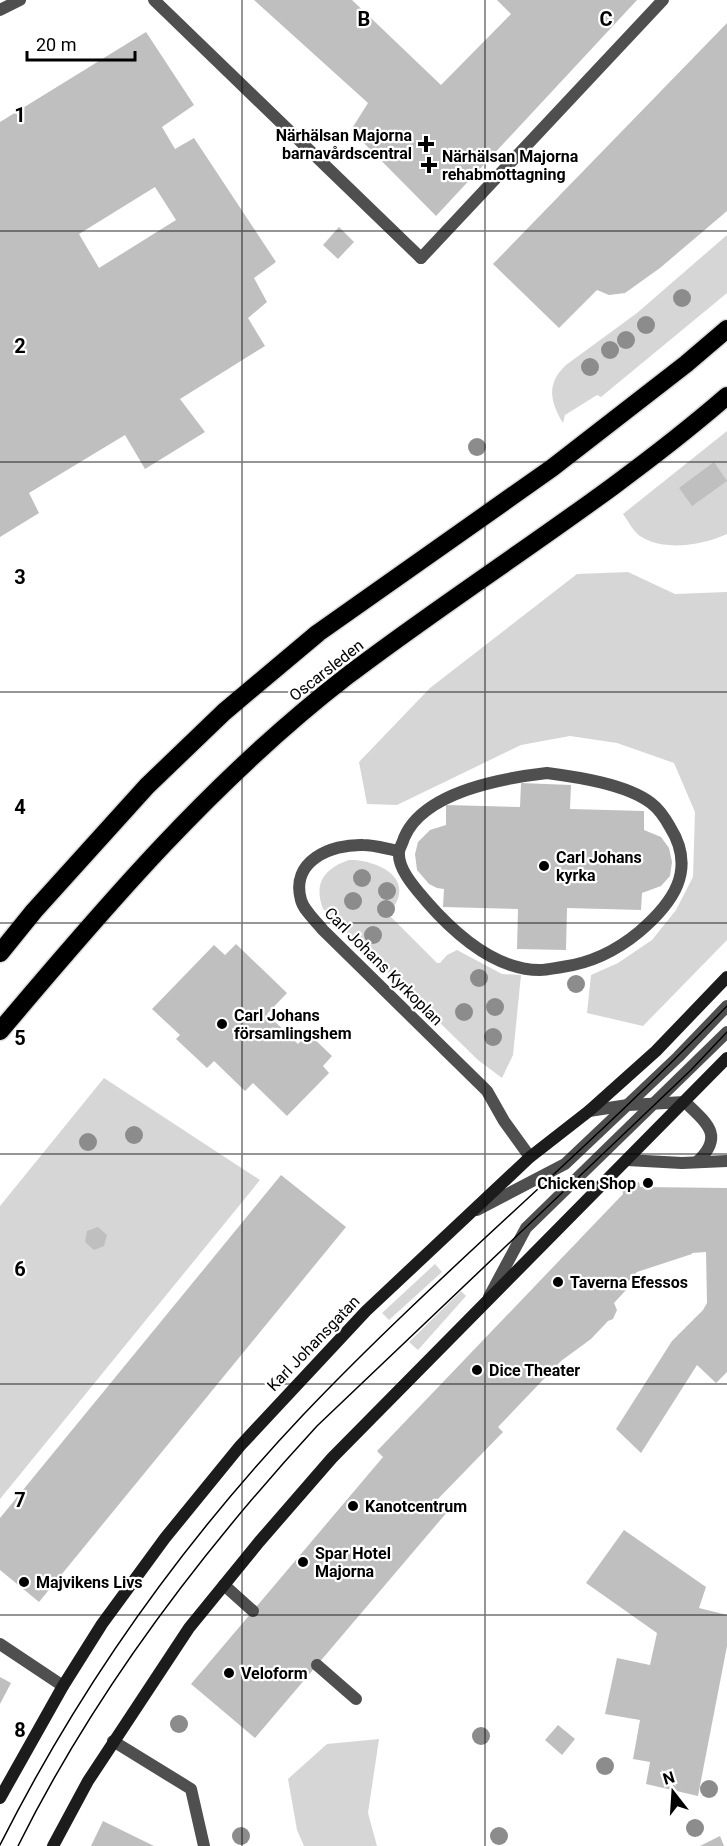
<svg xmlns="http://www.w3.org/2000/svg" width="727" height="1846" viewBox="0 0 727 1846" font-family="Roboto,sans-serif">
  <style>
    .green { fill: #d6d6d6 }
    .building { fill: #bfbfbf; fill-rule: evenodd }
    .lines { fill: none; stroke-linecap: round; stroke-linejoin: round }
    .highway-casing { stroke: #dbdbdb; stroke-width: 21 }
    .lane { stroke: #4f4f4f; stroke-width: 12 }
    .street { stroke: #4f4f4f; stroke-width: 12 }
    .secondary { stroke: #1c1c1c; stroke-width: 12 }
    .highway { stroke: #000; stroke-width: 18 }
    .tram { stroke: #000; stroke-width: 1.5 }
    .tree { fill: #8c8c8c }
    .grid { fill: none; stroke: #000; stroke-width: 1.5; stroke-opacity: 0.55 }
    .poi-dot { fill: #000; stroke: #fff; stroke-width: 2 }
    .labels { text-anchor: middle; stroke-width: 4.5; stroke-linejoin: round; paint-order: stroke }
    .poi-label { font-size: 16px; font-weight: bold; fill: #000; stroke: #fff; text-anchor: start }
    .street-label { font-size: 16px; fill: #000; stroke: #fff }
    .grid-label { font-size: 20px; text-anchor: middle; font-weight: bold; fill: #000; stroke: #fff; stroke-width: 4.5; stroke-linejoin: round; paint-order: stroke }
  </style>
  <rect width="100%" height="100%" fill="#fff"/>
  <g class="green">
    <path d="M727,235V293L601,397L597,395L565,415L563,423C550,401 546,384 566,365L637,313Z"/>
    <path d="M727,431V534C703,545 664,552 640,536C634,532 628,521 623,514Z"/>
    <path d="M628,572L675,594L727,592V940L643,1026L587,1013L591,975L618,963L652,940L676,910L693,877L695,812L674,763L617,743L570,736L521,745L397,805L367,804L359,762L430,688L577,574Z"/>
    <path d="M349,860C367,859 403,870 399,894C398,902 392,909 389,915L437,963H440L447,955L457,950L502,974L521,975L513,1055L502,1078L478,1060L323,909C313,883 325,868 349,860Z"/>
    <path d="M104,1078L260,1180L0,1499V1206Z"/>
    <path d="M435,1264L442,1272L389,1320L382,1313Z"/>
    <path d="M461,1291L466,1296L418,1350L409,1342Z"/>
    <path d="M379,1739L368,1813L377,1846H304L297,1830L288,1779L327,1744Z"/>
  </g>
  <g class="building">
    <path d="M254,0H352L441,85L511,14L497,0H637L436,216L351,130L368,103Z"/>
    <path d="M727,23V211L660,268L625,293L609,295L597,290L559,328L493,264Z"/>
    <path d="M146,32L194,105L162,127L175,149L194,138L276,262L254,278L267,302L248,318L265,346L180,399L205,432L145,469L125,435L29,493L39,513L0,537V122ZM155,187L176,220L99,268L79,234Z"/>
    <path d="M339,227L354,242L338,259L323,245Z"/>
    <path d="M714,462L727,481L692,506L679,488Z"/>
    <path d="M521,783L571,785L570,809L644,811V830L661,837L669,848L672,862L670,876L661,886L642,893L641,910L567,908L566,950L517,949L518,909L443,907L444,889L437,888L429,884L417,870L415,854L418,842L430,830L446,825V805L520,807Z"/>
    <path d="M236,944L287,993L267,1014L298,1044L308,1033L332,1056L323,1066L329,1073L287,1116L253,1083L245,1091L214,1061L207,1068L176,1039L180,1035L152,1009L214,945L225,955Z"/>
    <path d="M281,1175L346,1227L39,1602L0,1570V1518Z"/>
    <path d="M639,1182L640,1187L727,1188V1372L716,1383L697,1365L641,1453L616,1429L672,1341L703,1310L707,1303L706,1252L692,1253V1254L637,1272L623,1287L626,1290L614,1303L617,1310L613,1319L608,1321L591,1339L561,1361L498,1427L503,1432L436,1501L448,1511L255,1738L191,1684L383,1457L377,1451L623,1194L622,1189Z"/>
    <path d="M98,1227L107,1235L104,1246L94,1250L85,1242L87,1231Z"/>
    <path d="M624,1530L706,1587L699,1608L727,1615V1646L698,1796L646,1784L650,1762L633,1759L640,1720L605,1714L617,1658L650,1665L657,1633L586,1583Z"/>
    <path d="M0,1677L11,1683L0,1704Z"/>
    <path d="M558,1725L575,1739L562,1755L545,1740Z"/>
    <path d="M103,1821L154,1846H91Z"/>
    <path d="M720,1836L724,1846H700Z"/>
  </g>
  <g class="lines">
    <g class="highway-casing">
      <g id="highway">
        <path d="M0,953L34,911L147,786L224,712L318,633L552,468L686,364L727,329"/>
        <path d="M0,1031C107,904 215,778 347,676C472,581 608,499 727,396"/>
      </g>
    </g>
    <g class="lane">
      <path d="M421,258L663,0"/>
      <path d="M547,773C577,777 626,784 651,803C659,809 665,818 670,827C697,870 673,903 639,932C616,951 592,963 562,967C555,968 547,970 540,970C495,970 455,934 427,902C416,889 397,869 399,851C400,847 403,842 404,838C423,792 503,778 547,773Z"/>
      <path d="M399,851C387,849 375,845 363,845C331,844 290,861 301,900C304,911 316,921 323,930L487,1091L504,1121L530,1157"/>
      <path d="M477,1210L565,1164L678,1057L727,1006"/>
      <path d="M489,1297L526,1228L727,1032"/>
      <path d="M224,1585L253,1611"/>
      <path d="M317,1665L356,1699"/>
      <path d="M113,1741L191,1789L204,1846"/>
    </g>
    <g class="street">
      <path d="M154,0L421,258"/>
      <path d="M0,10L20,0"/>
      <path d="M589,1111L628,1105L685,1102C707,1123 725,1136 697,1162"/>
      <path d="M627,1160L682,1163L727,1161"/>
      <path d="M0,1644L63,1686"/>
    </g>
    <g class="secondary">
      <path d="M0,1798L63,1686L102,1624L165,1538L240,1446L366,1311L530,1157L589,1111L656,1051L727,977"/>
      <path d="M53,1846L88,1781L189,1628L259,1542L332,1458L727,1058"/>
    </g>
    <use href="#highway" class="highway"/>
    <g class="tram">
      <path d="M0,1845C79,1688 182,1543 303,1415C438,1273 591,1148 727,1006"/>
      <path d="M18,1846C95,1691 200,1553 317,1426L691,1070L727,1032"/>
    </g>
  </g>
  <g class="tree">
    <circle cx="682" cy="298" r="9"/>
    <circle cx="646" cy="325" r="9"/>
    <circle cx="626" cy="340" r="9"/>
    <circle cx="610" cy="350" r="9"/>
    <circle cx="590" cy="367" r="9"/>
    <circle cx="477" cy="447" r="9"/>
    <circle cx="362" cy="878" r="9"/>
    <circle cx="387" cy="891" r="9"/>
    <circle cx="353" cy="901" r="9"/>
    <circle cx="386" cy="909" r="9"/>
    <circle cx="373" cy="935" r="9"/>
    <circle cx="479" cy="978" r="9"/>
    <circle cx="576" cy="984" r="9"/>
    <circle cx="495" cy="1007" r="9"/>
    <circle cx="464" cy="1012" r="9"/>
    <circle cx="493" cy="1037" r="9"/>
    <circle cx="134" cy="1135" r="9"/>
    <circle cx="88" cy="1142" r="9"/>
    <circle cx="179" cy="1724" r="9"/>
    <circle cx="481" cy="1736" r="9"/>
    <circle cx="605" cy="1766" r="9"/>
    <circle cx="709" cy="1789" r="9"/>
    <circle cx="695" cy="1828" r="9"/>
    <circle cx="241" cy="1836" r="9"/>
    <circle cx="499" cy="1836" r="9"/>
  </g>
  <path class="grid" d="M242,0V1846M485,0V1846M0,231H727M0,462H727M0,692H727M0,923H727M0,1154H727M0,1384H727M0,1615H727"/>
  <g class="poi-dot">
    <path d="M423 135h6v6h6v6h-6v6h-6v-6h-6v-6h6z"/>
    <path d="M426 156h6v6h6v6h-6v6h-6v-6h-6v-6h6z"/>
    <circle cx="544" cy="866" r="6"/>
    <circle cx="222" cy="1024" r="6"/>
    <circle cx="648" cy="1183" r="6"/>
    <circle cx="558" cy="1282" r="6"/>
    <circle cx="477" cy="1370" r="6"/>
    <circle cx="353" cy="1506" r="6"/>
    <circle cx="303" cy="1562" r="6"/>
    <circle cx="24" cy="1582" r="6"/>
    <circle cx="229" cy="1673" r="6"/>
  </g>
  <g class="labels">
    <g class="poi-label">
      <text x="412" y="141" text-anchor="end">Närhälsan Majorna<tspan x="412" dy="18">barnavårdscentral</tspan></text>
      <text x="442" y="162">Närhälsan Majorna<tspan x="442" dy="18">rehabmottagning</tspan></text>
      <text x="556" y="863">Carl Johans<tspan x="556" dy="18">kyrka</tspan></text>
      <text x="234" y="1021">Carl Johans<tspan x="234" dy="18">församlingshem</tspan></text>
      <text x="636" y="1189" text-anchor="end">Chicken Shop</text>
      <text x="570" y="1288">Taverna Efessos</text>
      <text x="489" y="1376">Dice Theater</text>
      <text x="365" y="1512">Kanotcentrum</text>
      <text x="315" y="1559">Spar Hotel<tspan x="315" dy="18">Majorna</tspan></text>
      <text x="36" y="1588">Majvikens Livs</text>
      <text x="241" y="1679">Veloform</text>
    </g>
    <g class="street-label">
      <text transform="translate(326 670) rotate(-38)" y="6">Oscarsleden</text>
      <text transform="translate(384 966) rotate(45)" y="6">Carl Johans Kyrkoplan</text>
      <text transform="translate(313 1343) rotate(-46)" y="6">Karl Johansgatan</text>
    </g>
  </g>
  <g class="grid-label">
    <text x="364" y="26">B</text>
    <text x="606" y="26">C</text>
    <text x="20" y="122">1</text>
    <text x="20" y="353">2</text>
    <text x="20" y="584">3</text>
    <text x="20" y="814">4</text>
    <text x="20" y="1045">5</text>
    <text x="20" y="1276">6</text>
    <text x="20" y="1507">7</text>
    <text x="20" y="1737">8</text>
  </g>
  <g transform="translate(673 1792) rotate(343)" stroke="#ffffff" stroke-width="4.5" paint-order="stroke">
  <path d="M0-4.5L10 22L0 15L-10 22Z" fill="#000000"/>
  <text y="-9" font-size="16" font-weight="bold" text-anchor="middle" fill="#000000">N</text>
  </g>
  <path d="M27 51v9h108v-9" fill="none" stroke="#000000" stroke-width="3"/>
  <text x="36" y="51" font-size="18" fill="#000000" stroke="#ffffff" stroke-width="4.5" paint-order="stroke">20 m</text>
</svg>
